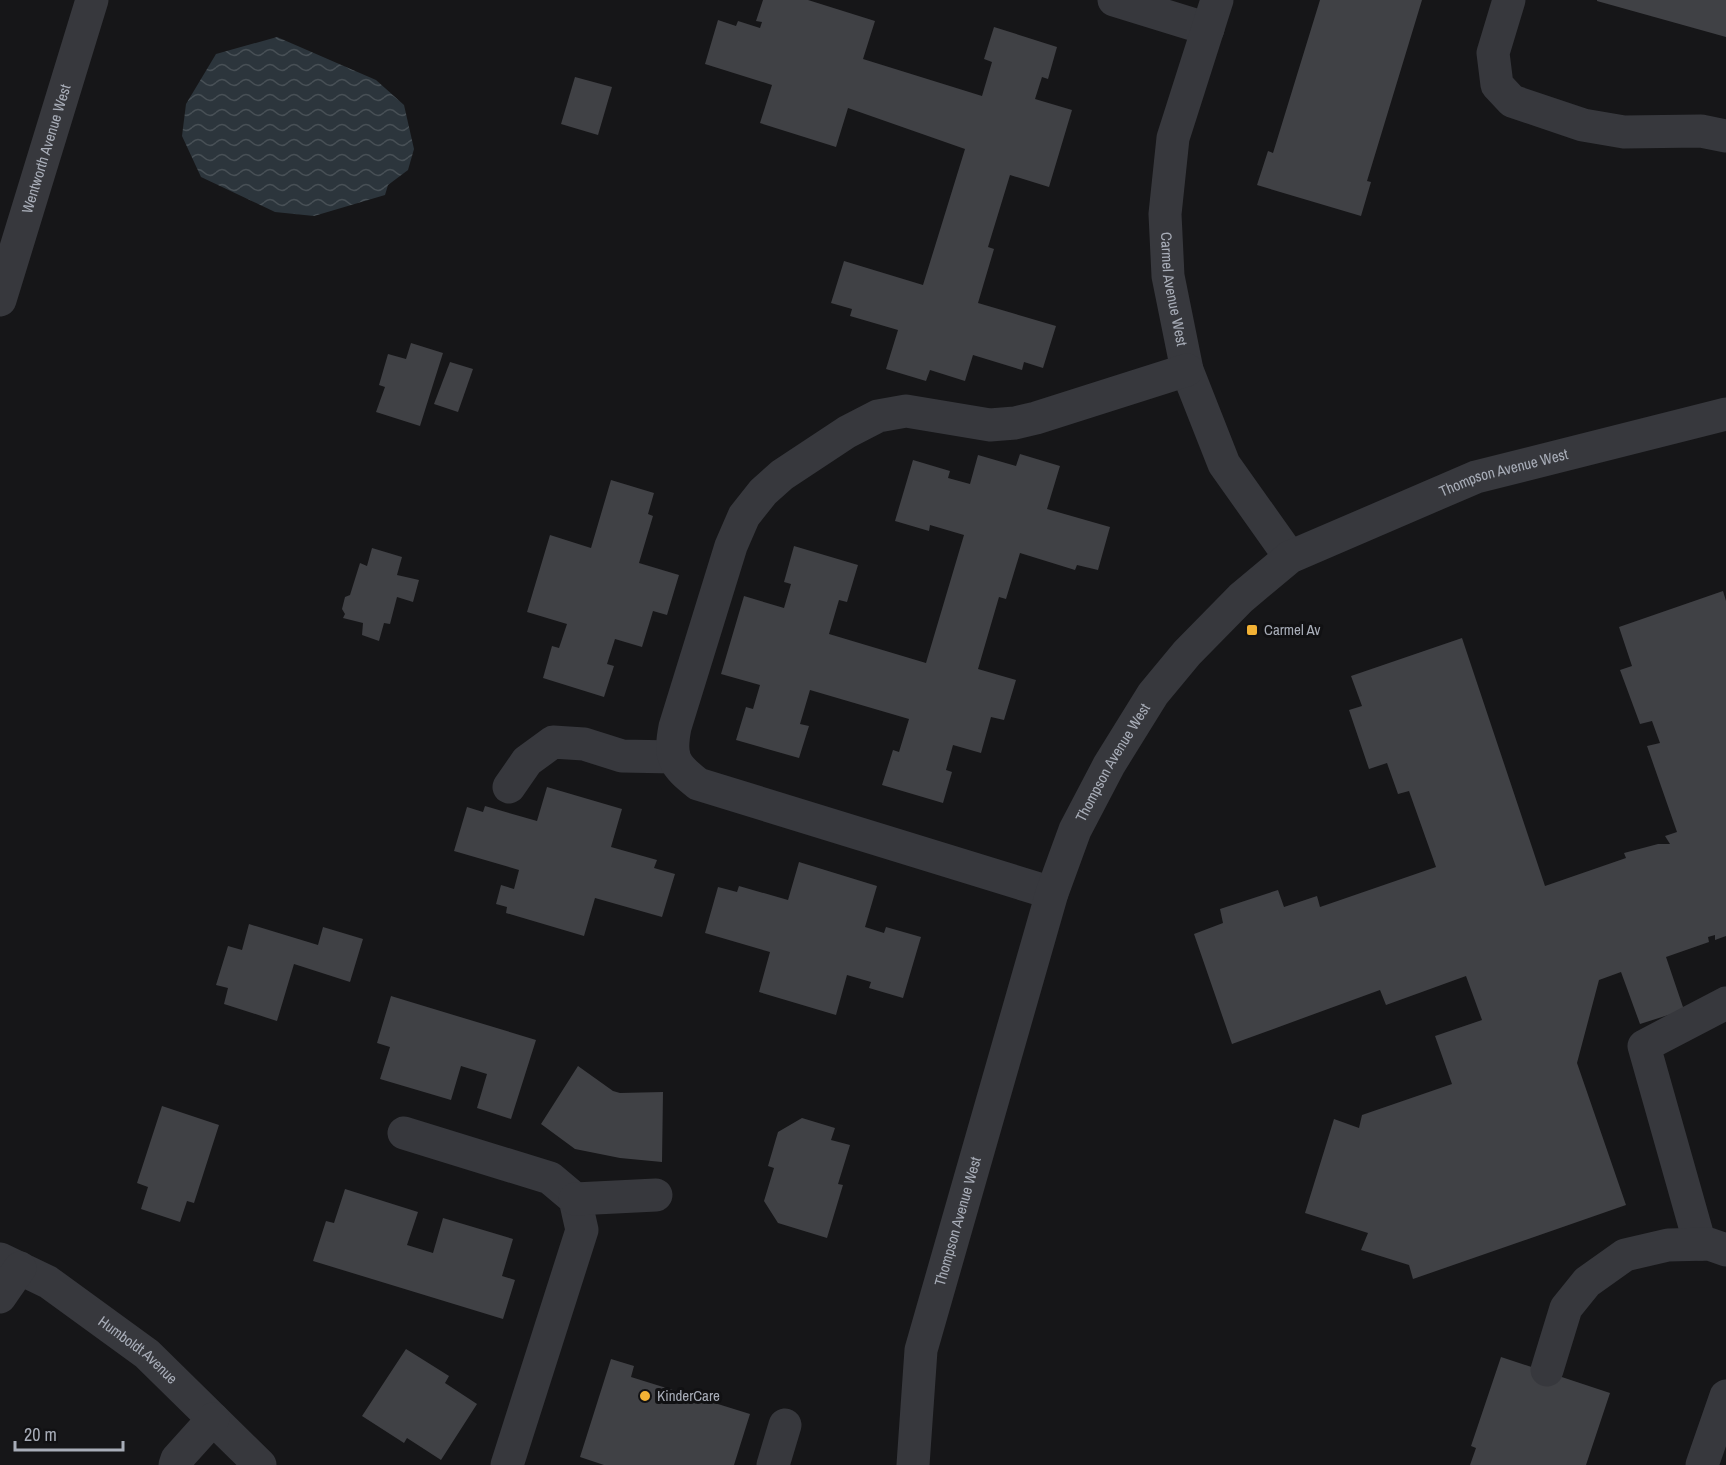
<svg xmlns="http://www.w3.org/2000/svg" width="1726" height="1465" viewBox="0 0 1726 1465" font-family="'Archivo Narrow',sans-serif">
  <style>
    .water { fill: url(#water-waves) }
    .building { fill: #404145 }
    .lines { fill: none; stroke-linecap: round; stroke-linejoin: round }
    .minor { stroke: #37383d; stroke-width: 33 }
    .poi-dot { fill: #f2b134; stroke: #111113; stroke-width: 2 }
    .labels { text-anchor: middle; stroke-width: 6; stroke-linejoin: round; paint-order: stroke }
    .street-label { font-size: 15px; fill: #a8adb8; stroke: #111113 }
    .poi-label { font-size: 15px; fill: #a8adb8; stroke: #111113; text-anchor: start }
  </style>
  <defs>
    <pattern id="water-waves" width="16" height="10" patternUnits="userSpaceOnUse" patternTransform="scale(1.5)"><rect width="16" height="10" fill="#2c353c"/><path d="M0 5q4-4 8 0t8 0" fill="none" stroke="#485056"/></pattern>
  </defs>
  <rect width="100%" height="100%" fill="#161618"/>
  <path class="water" d="M277,37L376,80L404,105L414,149L408,170L388,185L385,195L314,216L275,212L201,177L182,136L186,104L216,54Z"/>
  <g class="building">
    <path d="M763,0H808L875,21L863,59L982,96L992,62L984,59L994,27L1057,47L1048,79L1042,77L1035,99L1072,110L1049,187L1010,175L988,247L994,249L978,303L1056,326L1043,368L1024,362L1022,370L973,355L965,381L930,370L926,381L886,369L898,330L850,316L852,309L831,303L844,261L923,285L965,149L848,108L836,147L760,123L772,85L705,64L718,20L736,26L738,21L760,28L762,22L756,21Z"/>
    <path d="M1320,0H1422L1367,181L1371,182L1361,216L1257,185L1268,151L1273,153Z"/>
    <path d="M1597,0H1726V37L1597,1Z"/>
    <path d="M575,77L612,87L598,135L561,124Z"/>
    <path d="M411,343L443,353L420,426L376,412L385,387L379,385L388,354L406,359Z"/>
    <path d="M450,362L473,369L458,412L434,404Z"/>
    <path d="M1020,454L1060,466L1047,509L1110,527L1098,570L1077,565L1075,570L1020,553L1006,599L999,597L978,669L1016,680L1004,720L991,717L981,753L953,745L946,770L952,772L943,803L882,785L893,750L899,752L909,719L810,690L800,724L809,726L799,758L736,740L746,707L753,709L760,685L721,674L744,596L784,608L791,584L784,582L794,546L858,565L847,602L839,600L829,634L926,663L964,535L930,525L929,531L895,521L913,460L950,471L948,478L970,484L978,455L1016,466Z"/>
    <path d="M611,480L654,493L648,514L653,516L639,563L679,575L667,615L653,611L642,647L615,639L607,664L614,666L604,697L543,678L552,646L559,648L567,624L527,612L550,535L591,548Z"/>
    <path d="M372,548L402,557L397,575L419,580L413,602L397,597L390,624L384,623L379,641L362,635L363,623L343,618L345,614L342,609L345,597L350,595L360,563L367,566Z"/>
    <path d="M1723,591L1726,601V936L1715,940V935L1708,937L1709,942L1666,957L1684,1010L1640,1024L1621,972L1599,980L1577,1063L1626,1205L1413,1279L1409,1265L1361,1250L1368,1233L1305,1213L1334,1119L1359,1128L1362,1115L1452,1084L1435,1036L1482,1020L1466,976L1386,1005L1380,990L1232,1044L1194,934L1223,923L1220,909L1278,890L1284,907L1317,896L1320,907L1436,867L1409,791L1398,794L1387,763L1369,769L1349,710L1362,706L1351,676L1462,638L1545,886L1626,858L1624,853L1658,844H1670L1665,836L1677,832L1647,746L1660,743L1652,721L1640,724L1620,670L1632,666L1619,627Z"/>
    <path d="M547,787L622,809L611,847L657,860L654,868L675,874L662,917L595,898L584,936L506,913L507,907L496,904L501,885L514,889L519,870L454,851L467,807L483,812L485,806L537,821Z"/>
    <path d="M799,862L877,886L865,927L884,933L886,927L921,937L903,998L869,988L871,982L847,975L836,1015L759,992L770,952L705,933L718,887L737,892L739,886L788,900Z"/>
    <path d="M249,924L318,945L323,927L363,939L350,982L294,964L277,1021L224,1004L228,988L216,985L228,946L242,950Z"/>
    <path d="M391,996L536,1040L511,1119L477,1108L487,1074L461,1066L451,1100L380,1079L390,1047L377,1043Z"/>
    <path d="M578,1066L613,1091L620,1093L663,1092L662,1162L620,1158L575,1149L541,1124Z"/>
    <path d="M162,1106L219,1125L194,1203L187,1201L180,1222L141,1209L148,1187L137,1183Z"/>
    <path d="M802,1118L835,1128L831,1140L850,1145L838,1184L843,1185L827,1238L778,1223L764,1201L774,1168L768,1166L778,1132Z"/>
    <path d="M345,1189L418,1212L407,1245L433,1253L443,1218L513,1239L502,1276L515,1280L503,1319L313,1261L326,1221L334,1223Z"/>
    <path d="M406,1349L449,1376L445,1383L477,1404L441,1460L407,1438L404,1443L362,1416Z"/>
    <path d="M1501,1357L1610,1393L1586,1465H1470L1476,1448L1471,1446Z"/>
    <path d="M611,1359L634,1366L631,1377L750,1414L734,1465H604L580,1457Z"/>
  </g>
  <g class="lines">
    <g class="minor">
      <path d="M1114,0L1208,29"/>
      <path id="s1" d="M1217,0L1173,138L1165,214L1168,276L1187,370L1224,464L1290,557"/>
      <path d="M1509,0L1493,53L1497,85L1512,101L1583,125L1624,132L1701,131L1726,136"/>
      <path id="s2" d="M0,300L92,0"/>
      <path d="M509,787L527,761L553,742L584,744L622,756L674,757"/>
      <path d="M1052,893L698,784C674,765 669,758 675,727L731,546L744,516L763,492L782,475L847,432L878,416L906,411L990,425L1015,423L1036,418L1187,370"/>
      <path d="M404,1133L550,1178L575,1199L582,1230L507,1465"/>
      <path d="M575,1199L656,1195"/>
      <path d="M1700,1244L1644,1046L1726,1003"/>
      <path id="s3" d="M0,1259L48,1282L147,1354L260,1465"/>
      <path d="M0,1297L20,1268"/>
      <path d="M1547,1370L1566,1308L1587,1282L1625,1255L1668,1245L1709,1244L1726,1250"/>
      <path d="M175,1465L177,1459L213,1419"/>
      <path d="M773,1465L785,1425"/>
      <path id="s4" d="M913,1465L921,1350L1052,893L1075,830L1109,765L1153,694L1187,653L1241,598L1290,557L1476,477L1726,414"/>
      <path d="M1702,1465L1726,1396"/>
    </g>
  </g>
  <g class="poi-dot">
    <rect x="1246" y="624" width="12" height="12" rx="3"/>
    <circle cx="645" cy="1396" r="6"/>
  </g>
  <g class="labels">
    <g class="street-label">
      <text dy="5" stroke="none"><textPath href="#s2" startOffset="158">Wentworth Avenue West</textPath></text>
      <text dy="5" stroke="none"><textPath href="#s1" startOffset="297">Carmel Avenue West</textPath></text>
      <text dy="5" stroke="none"><textPath href="#s4" startOffset="1239">Thompson Avenue West</textPath></text>
      <text dy="5" stroke="none"><textPath href="#s4" startOffset="735">Thompson Avenue West</textPath></text>
      <text dy="5" stroke="none"><textPath href="#s4" startOffset="249">Thompson Avenue West</textPath></text>
      <text dy="5" stroke="none"><textPath href="#s3" startOffset="166">Humboldt Avenue</textPath></text>
    </g>
    <g class="poi-label">
      <text x="1264" y="635">Carmel Av</text>
      <text x="657" y="1401">KinderCare</text>
    </g>
  </g>
  <path d="M15 1441v9h108v-9" fill="none" stroke="#a8adb8" stroke-width="3"/>
  <text x="24" y="1441" font-size="18" fill="#a8adb8" stroke="#111113" stroke-width="4.5" paint-order="stroke">20 m</text>
</svg>
